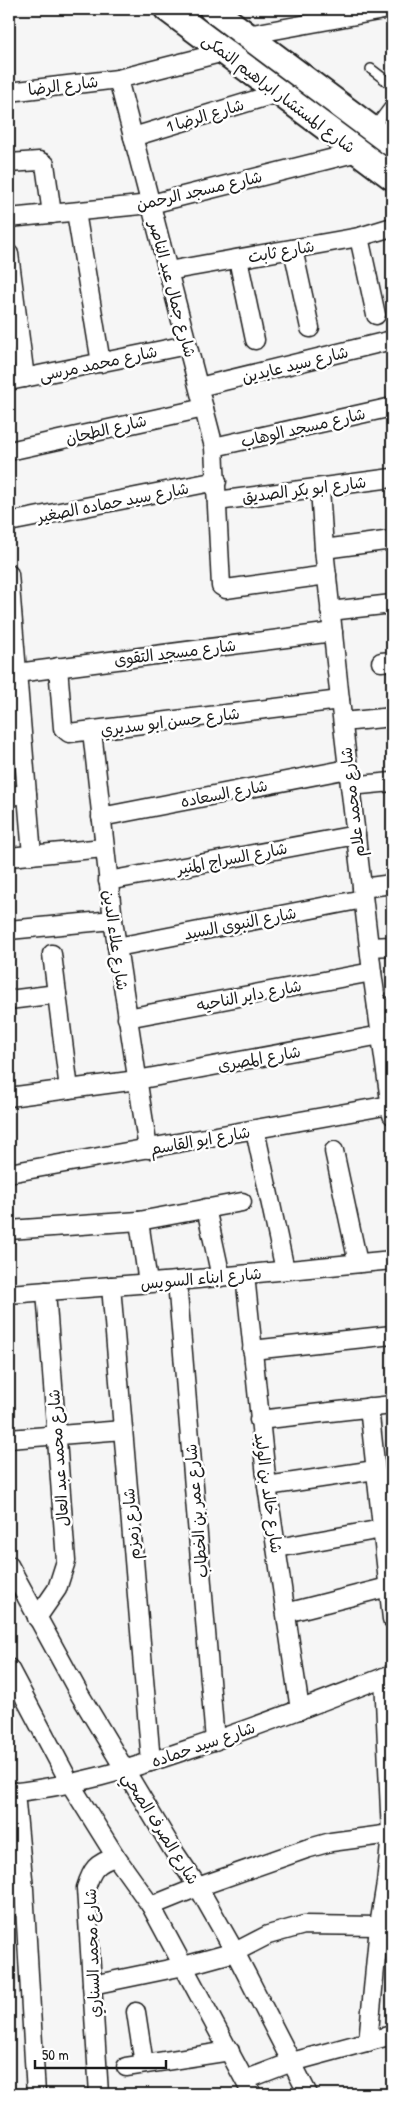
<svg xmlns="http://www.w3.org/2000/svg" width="401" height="2103" viewBox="0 0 401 2103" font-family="'Patrick Hand','Playpen Sans Arabic',sans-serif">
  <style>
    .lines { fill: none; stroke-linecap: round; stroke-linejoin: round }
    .lane-casing { stroke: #1c1c1c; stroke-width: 12 }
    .street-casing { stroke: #1c1c1c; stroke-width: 21 }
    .secondary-casing { stroke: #1c1c1c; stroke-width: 29 }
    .lane { stroke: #fff; stroke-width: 9 }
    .street { stroke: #fff; stroke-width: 18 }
    .secondary { stroke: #fff; stroke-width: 25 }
    .labels { text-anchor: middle; stroke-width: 5; stroke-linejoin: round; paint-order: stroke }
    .street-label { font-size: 16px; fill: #1c1c1c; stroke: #fff }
  </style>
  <rect width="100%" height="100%" fill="#f6f6f6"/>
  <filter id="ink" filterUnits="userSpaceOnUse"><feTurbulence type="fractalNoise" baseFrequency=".02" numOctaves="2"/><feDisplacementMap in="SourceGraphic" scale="10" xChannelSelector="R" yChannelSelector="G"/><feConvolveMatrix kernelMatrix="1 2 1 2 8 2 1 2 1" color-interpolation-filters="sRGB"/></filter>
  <g filter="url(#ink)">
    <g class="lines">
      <g class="lane-casing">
        <g id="lane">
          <path d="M371,69L392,85"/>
          <path d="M374,127L392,103"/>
        </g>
      </g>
      <g class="street-casing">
        <g id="street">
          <path d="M247,35L389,9"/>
          <path d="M118,79L214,447L221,586L226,589L327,575"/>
          <path d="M9,92L118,79L224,52"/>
          <path d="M133,137L278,93"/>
          <path d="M9,163L39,161L45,164L52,214"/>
          <path d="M76,212L101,363"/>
          <path d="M9,218L151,204L358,152"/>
          <path d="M359,237L376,315"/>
          <path d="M293,249L310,328"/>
          <path d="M9,254L25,378"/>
          <path d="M238,259L255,340"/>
          <path d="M168,271L359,237L392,227"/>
          <path d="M9,381L187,345"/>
          <path d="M199,387L392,340"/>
          <path d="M214,447L392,407"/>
          <path d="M9,451L204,408"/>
          <path d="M320,488L324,549L340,700L372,972L392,1115"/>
          <path d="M217,501L392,478"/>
          <path d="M9,522L217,481"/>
          <path d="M324,549L392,540"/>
          <path d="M9,574L32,855"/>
          <path d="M330,611L392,604"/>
          <path d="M381,662L392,661"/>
          <path d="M58,667L63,728L69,733L340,700"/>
          <path d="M17,673L333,632"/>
          <path d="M343,722L392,717"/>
          <path d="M92,731L113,920L148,1149"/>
          <path d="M350,786L392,782"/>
          <path d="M9,796L27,794"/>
          <path d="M101,817L348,769"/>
          <path d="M9,857L104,848"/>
          <path d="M108,881L356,835"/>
          <path d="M362,888L392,884"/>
          <path d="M9,930L113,920"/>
          <path d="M117,947L363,899"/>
          <path d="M370,947L392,946"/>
          <path d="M52,954L69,1089"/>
          <path d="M9,1000L57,994"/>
          <path d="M377,1007H392"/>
          <path d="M127,1018L372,972"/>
          <path d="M9,1097L137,1080L381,1035"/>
          <path d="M255,1130L285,1270"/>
          <path d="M334,1151L358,1263"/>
          <path d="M9,1173L390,1105"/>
          <path d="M206,1208L221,1277"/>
          <path d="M139,1221L148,1283"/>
          <path d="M9,1230L139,1221L242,1202"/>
          <path d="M245,1275L267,1486L300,1710"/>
          <path d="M177,1281L215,1741"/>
          <path d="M111,1286L151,1762"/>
          <path d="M9,1294L177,1281L392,1260"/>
          <path d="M252,1350L392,1335"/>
          <path d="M369,1407L392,1619"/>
          <path d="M259,1420L392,1405"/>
          <path d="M9,1439L123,1430"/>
          <path d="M267,1486L375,1470"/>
          <path d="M277,1548L382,1529"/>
          <path d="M9,1565L80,1695L173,1850L198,1887L235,1952L308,2094"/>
          <path d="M286,1613L388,1587"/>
          <path d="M37,1618L57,1589L66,1561L46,1291"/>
          <path d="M9,1668L71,1785L116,1857L151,1906L252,2094"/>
          <path d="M15,1792L24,1889L36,2094"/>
          <path d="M9,1793C74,1786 128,1770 189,1749C258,1727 325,1700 392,1674"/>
          <path d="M151,1906L198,1887L306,1849L331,1842L391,1834"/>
          <path d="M92,1985L184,1966L235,1952L268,1935L304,1925L379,1926"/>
          <path d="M136,2012L144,2064"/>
          <path d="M368,2042L379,1926L386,1883L391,1834L384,1677"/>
          <path d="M126,2067L230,2051"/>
          <path d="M245,2080L292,2062L392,2035"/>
          <path d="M99,2094L86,1888C92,1869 96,1863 116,1857"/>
        </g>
      </g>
      <g class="secondary-casing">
        <g id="secondary">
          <path d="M167,9L392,177"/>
          <path d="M212,9L392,144"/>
        </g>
      </g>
      <use href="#lane" class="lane"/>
      <use href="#street" class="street"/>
      <use href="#secondary" class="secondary"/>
    </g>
  </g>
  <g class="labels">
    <g class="street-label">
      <text transform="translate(63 85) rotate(-7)" y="6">شارع الرضا</text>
      <text transform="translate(279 93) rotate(37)" y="6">شارع المستشار ابراهيم النمكى</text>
      <text transform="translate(205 115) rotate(-17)" y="6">شارع الرضا 1</text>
      <text transform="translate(199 190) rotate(-13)" y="6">شارع مسجد الرحمن</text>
      <text transform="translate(281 251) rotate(-10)" y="6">شارع ثابت</text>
      <text transform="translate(173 289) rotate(75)" y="6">شارع جمال عبد الناصر</text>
      <text transform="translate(98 363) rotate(-12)" y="6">شارع محمد مرسى</text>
      <text transform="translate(295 364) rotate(-14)" y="6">شارع سيد عابدين</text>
      <text transform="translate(303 427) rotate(-13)" y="6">شارع مسجد الوهاب</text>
      <text transform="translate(106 429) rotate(-13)" y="6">شارع الطحان</text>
      <text transform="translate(304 489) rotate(-7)" y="6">شارع ابو بكر الصديق</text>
      <text transform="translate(113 502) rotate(-11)" y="6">شارع سيد حماده الصغير</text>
      <text transform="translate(175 652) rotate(-7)" y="6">شارع مسجد التقوى</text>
      <text transform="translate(170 721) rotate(-7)" y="6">شارع حسن ابو سديري</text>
      <text transform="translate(224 793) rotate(-11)" y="6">شارع السعاده</text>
      <text transform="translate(352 802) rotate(-97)" y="6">شارع محمد علام</text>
      <text transform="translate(232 858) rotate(-11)" y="6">شارع السراج المنير</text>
      <text transform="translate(240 923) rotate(-11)" y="6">شارع النبوى السيد</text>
      <text transform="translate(116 940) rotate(82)" y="6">شارع علاء الدين</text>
      <text transform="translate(249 995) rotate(-11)" y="6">شارع داير الناحيه</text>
      <text transform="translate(259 1058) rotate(-10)" y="6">شارع المصرى</text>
      <text transform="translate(200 1140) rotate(-10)" y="6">شارع ابو القاسم</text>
      <text transform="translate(201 1278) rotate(-5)" y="6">شارع ابناء السويس</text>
      <text transform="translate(58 1458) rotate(-94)" y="6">شارع محمد عبد العال</text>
      <text transform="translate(269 1493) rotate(82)" y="6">شارع خالد بن الوليد</text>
      <text transform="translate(196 1511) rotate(-95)" y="6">شارع عمر بن الخطاب</text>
      <text transform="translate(131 1524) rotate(-95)" y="6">شارع زمزم</text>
      <text transform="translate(203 1744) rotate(-19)" y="6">شارع سيد حماده</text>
      <text transform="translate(161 1828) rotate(58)" y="6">شارع الصرف الصحي</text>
      <text transform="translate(92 1953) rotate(-92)" y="6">شارع محمد السناري</text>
    </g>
  </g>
  <rect width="401" height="2103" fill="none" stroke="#fff" stroke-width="30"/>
  <rect x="15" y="15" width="371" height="2073" fill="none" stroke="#1c1c1c" stroke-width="2" filter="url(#ink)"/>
  <path d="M35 2060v8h131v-8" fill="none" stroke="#1c1c1c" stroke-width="2.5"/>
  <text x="42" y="2060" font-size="15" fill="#1c1c1c" stroke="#ffffff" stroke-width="4" paint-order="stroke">50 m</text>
</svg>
